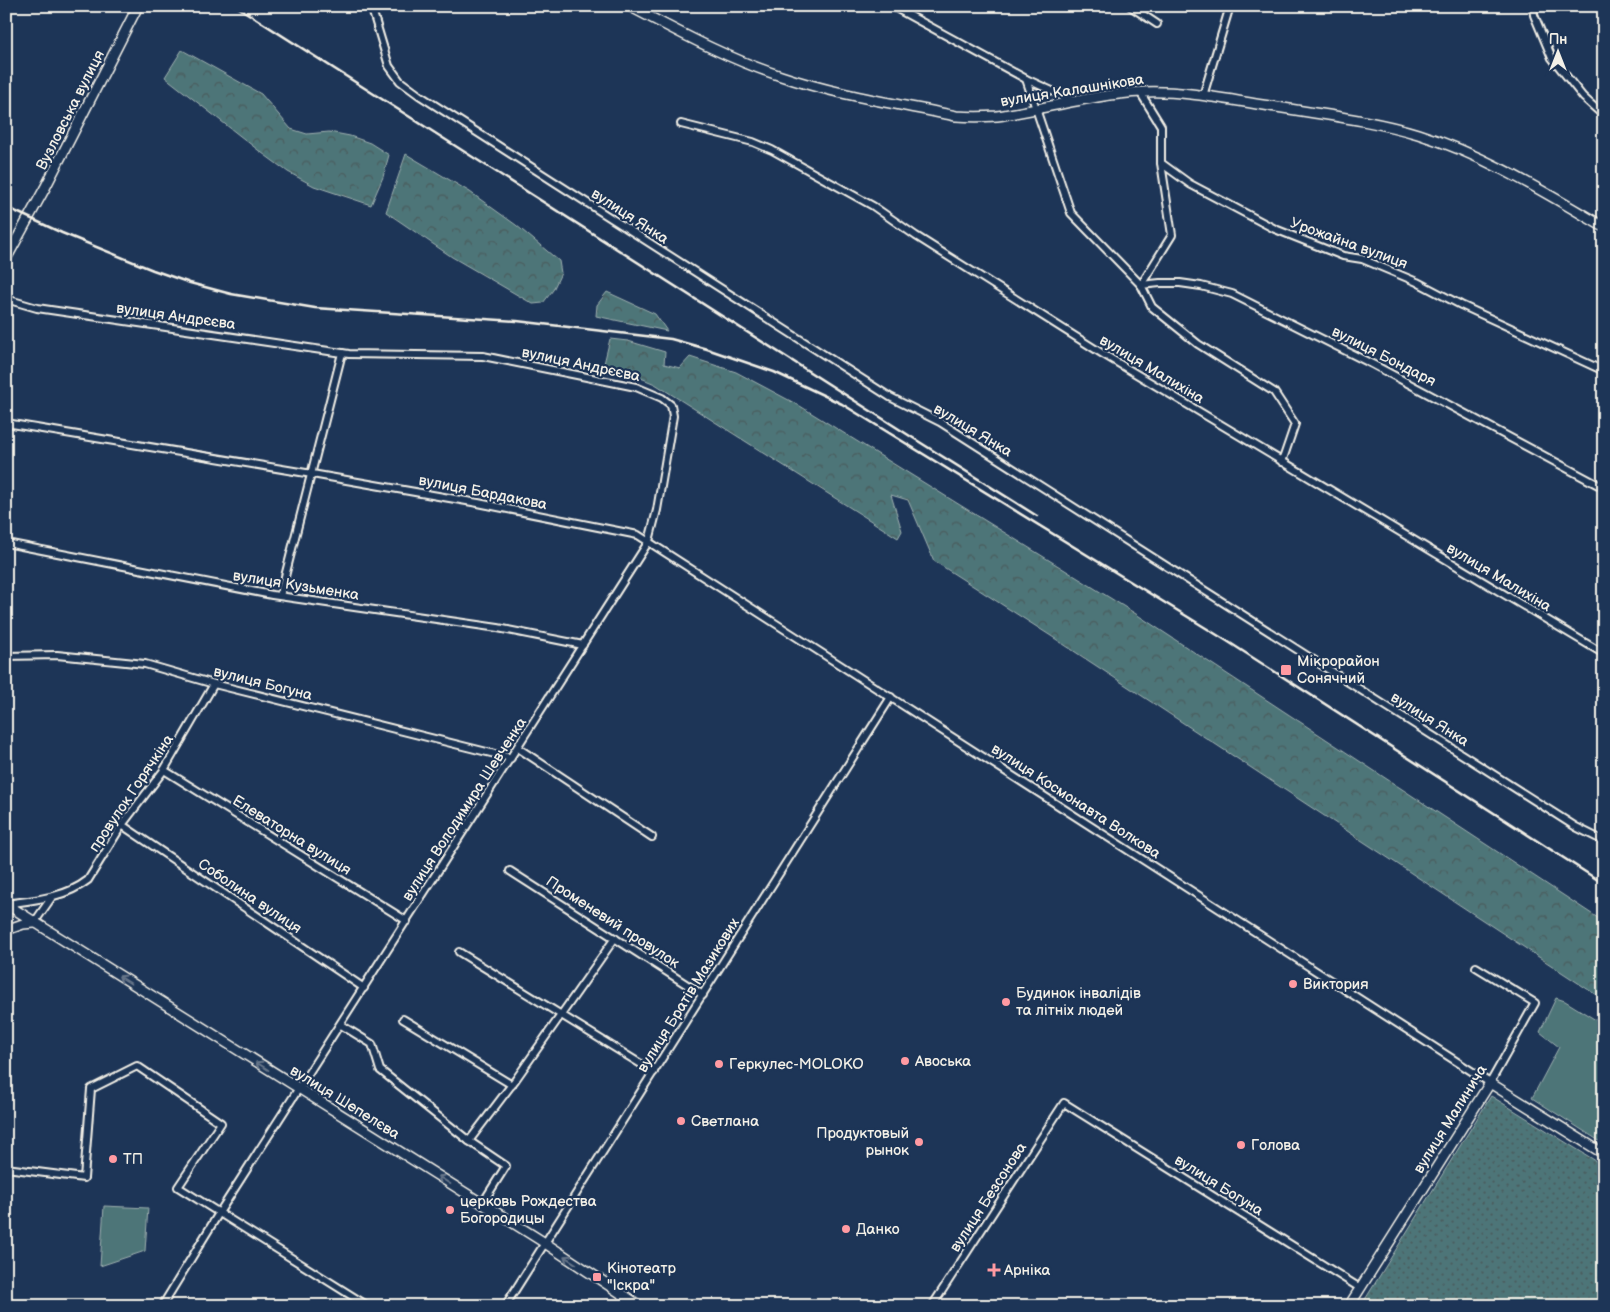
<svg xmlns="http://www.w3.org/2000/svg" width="1610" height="1312" viewBox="0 0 1610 1312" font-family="'Balsamiq Sans',sans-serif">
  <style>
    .grass { fill: url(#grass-dots); stroke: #a0b2b0 }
    .forest { fill: url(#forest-crowns); stroke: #a0b2b0 }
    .green { fill: #4d7478; stroke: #a0b2b0 }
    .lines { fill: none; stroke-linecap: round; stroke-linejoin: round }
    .minor-casing { stroke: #f4f1e8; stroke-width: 10 }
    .tertiary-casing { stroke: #f4f1e8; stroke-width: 12 }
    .secondary-casing { stroke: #f4f1e8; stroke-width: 12 }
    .minor { stroke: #1d3557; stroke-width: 6 }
    .tertiary { stroke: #1d3557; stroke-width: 9 }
    .secondary { stroke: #1d3557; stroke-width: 9 }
    .rail { stroke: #f4f1e8; stroke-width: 2.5 }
    .oneway { stroke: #68778a }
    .poi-dot { fill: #ff9aa2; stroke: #1d3557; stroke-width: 2 }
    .labels { text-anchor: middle; stroke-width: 4.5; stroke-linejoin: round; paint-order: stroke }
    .street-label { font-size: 15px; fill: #f4f1e8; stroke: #1d3557 }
    .poi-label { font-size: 15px; fill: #f4f1e8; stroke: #1d3557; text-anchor: start }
  </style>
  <defs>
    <pattern id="grass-dots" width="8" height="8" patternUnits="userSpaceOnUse" patternTransform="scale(1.25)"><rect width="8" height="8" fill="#4d7478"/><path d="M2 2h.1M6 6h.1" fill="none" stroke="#4b5c5c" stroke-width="1.8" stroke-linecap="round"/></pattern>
    <pattern id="forest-crowns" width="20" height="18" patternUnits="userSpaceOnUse" patternTransform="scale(1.25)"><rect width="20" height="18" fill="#4d7478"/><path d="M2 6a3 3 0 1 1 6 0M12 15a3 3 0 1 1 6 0" fill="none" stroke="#4b5c5c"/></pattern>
  </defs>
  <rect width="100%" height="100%" fill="#1d3557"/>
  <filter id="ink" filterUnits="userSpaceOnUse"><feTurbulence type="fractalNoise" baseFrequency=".02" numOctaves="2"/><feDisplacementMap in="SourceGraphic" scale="10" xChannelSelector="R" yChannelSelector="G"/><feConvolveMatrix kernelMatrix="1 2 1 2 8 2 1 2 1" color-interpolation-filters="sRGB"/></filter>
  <g filter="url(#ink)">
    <path class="grass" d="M1491,1096L1604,1166V1306H1361Z"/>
    <g class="forest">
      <path d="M182,50L261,94L291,129L307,134L329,132L350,136L370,143L389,155L383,177L371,205L314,186L288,172L258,150L165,77Z"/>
      <path d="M406,154L470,192L516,225L559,261L561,273L553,290L543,303L533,304L452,257L386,212Z"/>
      <path d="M607,292L655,314L667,331L596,316L597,305Z"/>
      <path d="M610,339L628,341L665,352L664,364L680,368L690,357L736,372L800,406L1136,614L1604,922V1000L1051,636L934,561L908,500L891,495L902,531L898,538L655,384L636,376L602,372Z"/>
    </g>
    <g class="green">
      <path d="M1556,998L1565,1001L1604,1025V1144L1532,1098L1559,1047L1540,1032Z"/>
      <path d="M104,1206L148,1208L145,1251L100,1266Z"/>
    </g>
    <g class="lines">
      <g class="minor-casing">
        <g id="minor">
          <path d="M371,6L389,66L400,81L419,95L890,397L940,422L1576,827L1604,841"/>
          <path d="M892,6L1026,79L1074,101"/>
          <path d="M1130,6L1157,24"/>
          <path d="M1533,6L1534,15L1552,58L1583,97L1604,116"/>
          <path d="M1601,6L1604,7"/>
          <path d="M1026,79L1071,213L1141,285L1160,283H1180L1201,286L1232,294L1374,365L1604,488"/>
          <path d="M1140,92L1161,126V163L1190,184L1275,229L1343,256L1362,259L1417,282L1461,305L1604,371"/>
          <path d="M1203,96L1230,6"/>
          <path d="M681,124L753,142L772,150L873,206L916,236L1103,354L1604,654"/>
          <path d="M1161,163L1172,235L1141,285L1152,307L1198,344L1274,392L1295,424L1282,462"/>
          <path d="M6,299L37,308L349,354L483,356L636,387L662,398L671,405L673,416L657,510L649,541L219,1213L162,1306"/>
          <path d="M6,423L312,474L478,503L638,535L1490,1083L1535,1003L1476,967"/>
          <path d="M6,543L272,595L498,628L583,645"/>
          <path d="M280,596L342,353"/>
          <path d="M6,656L57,655L145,664L214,684L511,758"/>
          <path d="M518,748L652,837"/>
          <path d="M164,770L407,921"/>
          <path d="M122,825L364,988"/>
          <path d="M510,871L703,995"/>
          <path d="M6,904C34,900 65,898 88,880L122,825L164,770L214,684"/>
          <path d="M34,923L52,897"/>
          <path d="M459,952L654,1072"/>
          <path d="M403,1019L512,1085"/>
          <path d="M341,1025L372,1044L380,1070L469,1141L506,1166L482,1204"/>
          <path d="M469,1141L516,1079L615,938"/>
          <path d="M6,1168L84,1178L91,1089L137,1066L221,1123L178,1187L368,1306"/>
          <path d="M505,1306L891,697"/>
          <path d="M932,1306L1064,1103L1360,1288"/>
        </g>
      </g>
      <g class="tertiary-casing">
        <g id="tertiary">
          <path d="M629,6C679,32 728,59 781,76C837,95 898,104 956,116C969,117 983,117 997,116C1046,109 1093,94 1143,92C1185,90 1228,100 1270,106C1318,114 1372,120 1418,134C1485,155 1544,192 1604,227"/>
          <path d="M6,904L545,1243L640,1306"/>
          <path d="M6,930L23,924L34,923"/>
          <path d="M1349,1306L1490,1083L1604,1154"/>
        </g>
      </g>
      <g class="secondary-casing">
        <path id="secondary" d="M6,259L45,188L138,6"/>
      </g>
      <use href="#minor" class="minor"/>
      <use href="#tertiary" class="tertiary"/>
      <use href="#secondary" class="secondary"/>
      <g class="rail">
        <path d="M236,6L910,436L1037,516"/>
        <path d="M6,207L62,233L153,270L190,283L231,294L315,308L517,321L671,339L707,349L774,372L842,404L1227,641L1604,884"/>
      </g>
    </g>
    <defs><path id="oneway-shaft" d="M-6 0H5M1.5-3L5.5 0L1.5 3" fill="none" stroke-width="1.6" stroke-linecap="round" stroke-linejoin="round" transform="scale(1.25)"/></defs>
    <g class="oneway">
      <use href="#oneway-shaft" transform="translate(125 980) rotate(-148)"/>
      <use href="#oneway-shaft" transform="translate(262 1066) rotate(-148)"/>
      <use href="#oneway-shaft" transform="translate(444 1180) rotate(-148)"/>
      <use href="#oneway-shaft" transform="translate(570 1260) rotate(-147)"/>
    </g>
  </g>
  <g class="poi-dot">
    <rect x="1280" y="664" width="12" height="12" rx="2.5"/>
    <circle cx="1293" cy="984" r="5"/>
    <circle cx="1006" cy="1002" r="5"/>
    <circle cx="905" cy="1061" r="5"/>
    <circle cx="719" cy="1064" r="5"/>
    <circle cx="681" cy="1121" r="5"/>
    <circle cx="919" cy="1142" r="5"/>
    <circle cx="1241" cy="1145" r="5"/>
    <circle cx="113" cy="1159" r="5"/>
    <circle cx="450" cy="1210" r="5"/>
    <circle cx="846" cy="1229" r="5"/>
    <path d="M991.5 1262.5h5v5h5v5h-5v5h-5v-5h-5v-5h5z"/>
    <rect x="592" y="1272" width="10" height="10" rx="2.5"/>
  </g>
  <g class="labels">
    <g class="street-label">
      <text transform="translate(1072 90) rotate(-9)" y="5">вулиця Калашнікова</text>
      <text transform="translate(70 110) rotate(-63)" y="5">Вузловська вулиця</text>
      <text transform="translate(630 216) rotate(33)" y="5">вулиця Янка</text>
      <text transform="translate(1349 243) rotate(20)" y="5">Урожайна вулиця</text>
      <text transform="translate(176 316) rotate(8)" y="5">вулиця Андрєєва</text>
      <text transform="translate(1384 356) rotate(27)" y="5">вулиця Бондаря</text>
      <text transform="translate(581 364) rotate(12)" y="5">вулиця Андрєєва</text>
      <text transform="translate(1152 369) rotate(31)" y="5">вулиця Малихіна</text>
      <text transform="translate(973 430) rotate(31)" y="5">вулиця Янка</text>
      <text transform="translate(483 492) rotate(11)" y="5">вулиця Бардакова</text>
      <text transform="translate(1499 577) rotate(31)" y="5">вулиця Малихіна</text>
      <text transform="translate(296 585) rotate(9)" y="5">вулиця Кузьменка</text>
      <text transform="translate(263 683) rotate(14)" y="5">вулиця Богуна</text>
      <text transform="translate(1430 719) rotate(32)" y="5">вулиця Янка</text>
      <text transform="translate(131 793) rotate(-56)" y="5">провулок Горячкіна</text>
      <text transform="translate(1076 801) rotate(33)" y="5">вулиця Космонавта Волкова</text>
      <text transform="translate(464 809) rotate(-57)" y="5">вулиця Володимира Шевченка</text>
      <text transform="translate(292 835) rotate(32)" y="5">Елеваторна вулиця</text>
      <text transform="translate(250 896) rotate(34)" y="5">Соболина вулиця</text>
      <text transform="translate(613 922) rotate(33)" y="5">Променевий провулок</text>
      <text transform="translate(688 995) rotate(-58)" y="5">вулиця Братів Мазикових</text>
      <text transform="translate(345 1102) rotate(32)" y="5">вулиця Шепелєва</text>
      <text transform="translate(1450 1119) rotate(-58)" y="5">вулиця Малинича</text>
      <text transform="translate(1219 1185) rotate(32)" y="5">вулиця Богуна</text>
      <text transform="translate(988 1197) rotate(-57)" y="5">вулиця Безсонова</text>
    </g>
    <g class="poi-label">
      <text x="1297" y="666">Мікрорайон<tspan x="1297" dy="17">Сонячний</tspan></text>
      <text x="1303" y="989">Виктория</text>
      <text x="1016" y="998">Будинок інвалідів<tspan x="1016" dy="17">та літніх людей</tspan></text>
      <text x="915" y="1066">Авоська</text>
      <text x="729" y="1069">Геркулес-MOLOKO</text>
      <text x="691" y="1126">Светлана</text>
      <text x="909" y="1138" text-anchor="end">Продуктовый<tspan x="909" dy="17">рынок</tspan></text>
      <text x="1251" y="1150">Голова</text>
      <text x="123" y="1164">ТП</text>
      <text x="460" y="1206">церковь Рождества<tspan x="460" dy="17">Богородицы</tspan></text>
      <text x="856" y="1234">Данко</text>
      <text x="607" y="1273">Кінотеатр<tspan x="607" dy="17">"Іскра"</tspan></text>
      <text x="1004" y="1275">Арніка</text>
    </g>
  </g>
  <rect width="1610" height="1312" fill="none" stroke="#1d3557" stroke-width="25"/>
  <rect x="12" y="12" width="1585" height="1287" fill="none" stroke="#f4f1e8" stroke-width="2" filter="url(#ink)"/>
  <g transform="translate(1558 52)" stroke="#1d3557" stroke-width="4" paint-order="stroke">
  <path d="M0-4L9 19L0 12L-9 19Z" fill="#f4f1e8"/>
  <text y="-8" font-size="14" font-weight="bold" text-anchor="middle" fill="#f4f1e8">Пн</text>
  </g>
</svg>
